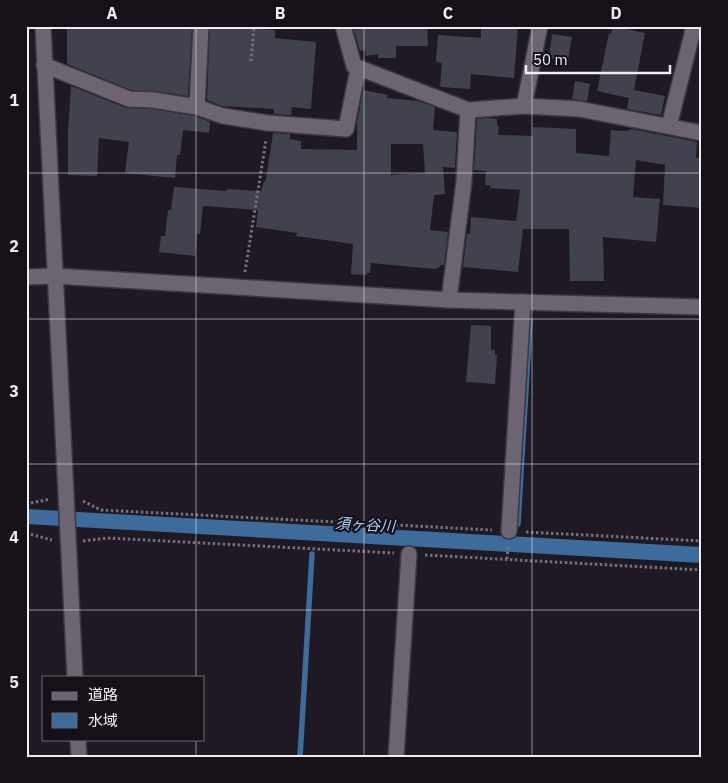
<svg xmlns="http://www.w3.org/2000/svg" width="728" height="783" viewBox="0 0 728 783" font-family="'IBM Plex Sans','Noto Sans JP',sans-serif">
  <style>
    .water { fill: #3d6c9c }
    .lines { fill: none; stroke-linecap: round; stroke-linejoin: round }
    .stream { stroke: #3d6c9c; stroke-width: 5.5 }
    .building { fill: #41424e; fill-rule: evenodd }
    .minor-casing { stroke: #3c373f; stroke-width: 18 }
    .tertiary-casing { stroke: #3c373f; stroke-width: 18 }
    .path { stroke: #756f78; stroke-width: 3; stroke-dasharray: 2.5 2.5; stroke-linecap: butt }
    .minor { stroke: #6c6470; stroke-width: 15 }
    .tertiary { stroke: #6c6470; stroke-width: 15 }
    .grid { fill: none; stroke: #f1ecf3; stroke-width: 1; stroke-opacity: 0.55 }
    .labels { text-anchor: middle; stroke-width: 4.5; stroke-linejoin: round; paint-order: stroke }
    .water-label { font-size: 15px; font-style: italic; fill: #a8d0fb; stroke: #161019 }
    .neatline { fill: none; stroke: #f1ecf3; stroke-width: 2 }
    .grid-label { font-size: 16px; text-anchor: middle; font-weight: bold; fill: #f1ecf3 }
  </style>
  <rect width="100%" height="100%" fill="#1f1923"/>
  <path class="water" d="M26,509L702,547V563L26,524Z"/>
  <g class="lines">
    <g class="stream">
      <path d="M518,524L530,321"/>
      <path d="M300,757L312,554"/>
    </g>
  </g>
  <g class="building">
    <path d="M67,26H192L188,96L154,91L131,90L67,64Z"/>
    <path d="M210,26H260V29L275,30V38L316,42L311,109L292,107L291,115L274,114V109L222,106L207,100Z"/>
    <path d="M353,26H427L428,46H396V58H378V54L366,56L365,50L360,51Z"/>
    <path d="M497,26H518L514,78L471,74L470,89L440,87L442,63L436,62L438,35L481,38V27L497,28Z"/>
    <path d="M613,26L645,33L634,90L665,96L661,115L627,109L629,98L597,91L609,33L611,34Z"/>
    <path d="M552,34L572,37L568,61L549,58Z"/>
    <path d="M575,81L590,84L587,101L572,99Z"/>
    <path d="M71,86L126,108L152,109L195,116L210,122L209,133L183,130L180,155H177L175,178L125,173L129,142L99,138L97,176L68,175V131Z"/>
    <path d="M363,90L388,95L387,98L418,101L435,107L433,130L457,132L455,168L443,167L445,194L434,195L430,230L448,232L444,265H440L439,268L434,269L371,263L370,273H367V275L351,274L353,244L296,236L297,233L256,227L258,210L203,206L200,234H197L195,256L159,252L161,236H165L168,210H171L174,187L227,191V189L261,191L263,184L266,179L273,133L290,134V139L301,141V149L357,150V123ZM391,144H423L425,173L391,175Z"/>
    <path d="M486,118L497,119V126H499L498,135L533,136V127L576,129V153L609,156L611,130L622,131L630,130L631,129L697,142L696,158H702V208L663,205L665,165L636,160L633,197L660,199L656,242L603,237L604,281H570L569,229H523L518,272L463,267L467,234H470L471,217L516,221L520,190L490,188V185H485L486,171L474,170L477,119Z"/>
    <path d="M471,325L491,326V350H495V355H497L495,384L466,382Z"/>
  </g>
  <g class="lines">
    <g class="minor-casing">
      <g id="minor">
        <path d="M343,26L354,66L468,110L524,106L579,109L702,133"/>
        <path d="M44,65L129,99L153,100L197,107L223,116L268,123L346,129L358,69"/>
        <path d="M524,106L540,26"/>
        <path d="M197,107L201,26"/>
        <path d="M669,126L694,26"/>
        <path d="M26,277L55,276L449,300L702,307"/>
        <path d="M449,300L464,181L468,110"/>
        <path d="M509,531L523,302"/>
        <path d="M396,757L409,554"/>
      </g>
    </g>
    <g class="tertiary-casing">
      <g id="tertiary">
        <path d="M43,26L75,677"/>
        <path d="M78,739L79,757"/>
      </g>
    </g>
    <g class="path">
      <path d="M251,61L254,27"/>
      <path d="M245,272L266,140"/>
      <path d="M83,501L101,510L492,530"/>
      <path d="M26,504L50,499"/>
      <path d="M526,532L702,541"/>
      <path d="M26,533L52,540"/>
      <path d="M83,541L107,538L394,553"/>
      <path d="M425,555L702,570"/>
      <path d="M507,559L508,547"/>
    </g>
    <use href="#minor" class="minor"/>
    <use href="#tertiary" class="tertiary"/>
  </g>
  <path class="grid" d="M196,26V677M364,26V757M532,26V757M26,173H702M26,319H702M26,464H702M26,610H702M196,739V757"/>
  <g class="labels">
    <g class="water-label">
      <text transform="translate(365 525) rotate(3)" y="5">須ヶ谷川</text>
    </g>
  </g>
  <rect width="728" height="783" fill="none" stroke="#161019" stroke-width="55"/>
  <rect x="42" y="676" width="162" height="65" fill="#161019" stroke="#6e6870"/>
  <rect x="52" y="692" width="25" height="8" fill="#6c6470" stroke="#6e6870"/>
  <text x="88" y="700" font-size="15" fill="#f1ecf3">道路</text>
  <rect x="52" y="713" width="25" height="15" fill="#3d6c9c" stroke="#6e6870"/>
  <text x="88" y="726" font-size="15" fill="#f1ecf3">水域</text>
  <path d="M526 65v8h144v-8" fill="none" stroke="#f1ecf3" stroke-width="2.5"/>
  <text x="533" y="65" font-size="15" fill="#f1ecf3" stroke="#161019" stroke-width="4" paint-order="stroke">50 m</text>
  <rect x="28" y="28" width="672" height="728" class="neatline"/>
  <g class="grid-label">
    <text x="112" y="19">A</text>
    <text x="280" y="19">B</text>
    <text x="448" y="19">C</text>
    <text x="616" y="19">D</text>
    <text x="14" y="106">1</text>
    <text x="14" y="252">2</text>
    <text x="14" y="397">3</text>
    <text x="14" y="543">4</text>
    <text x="14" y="688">5</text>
  </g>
</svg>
